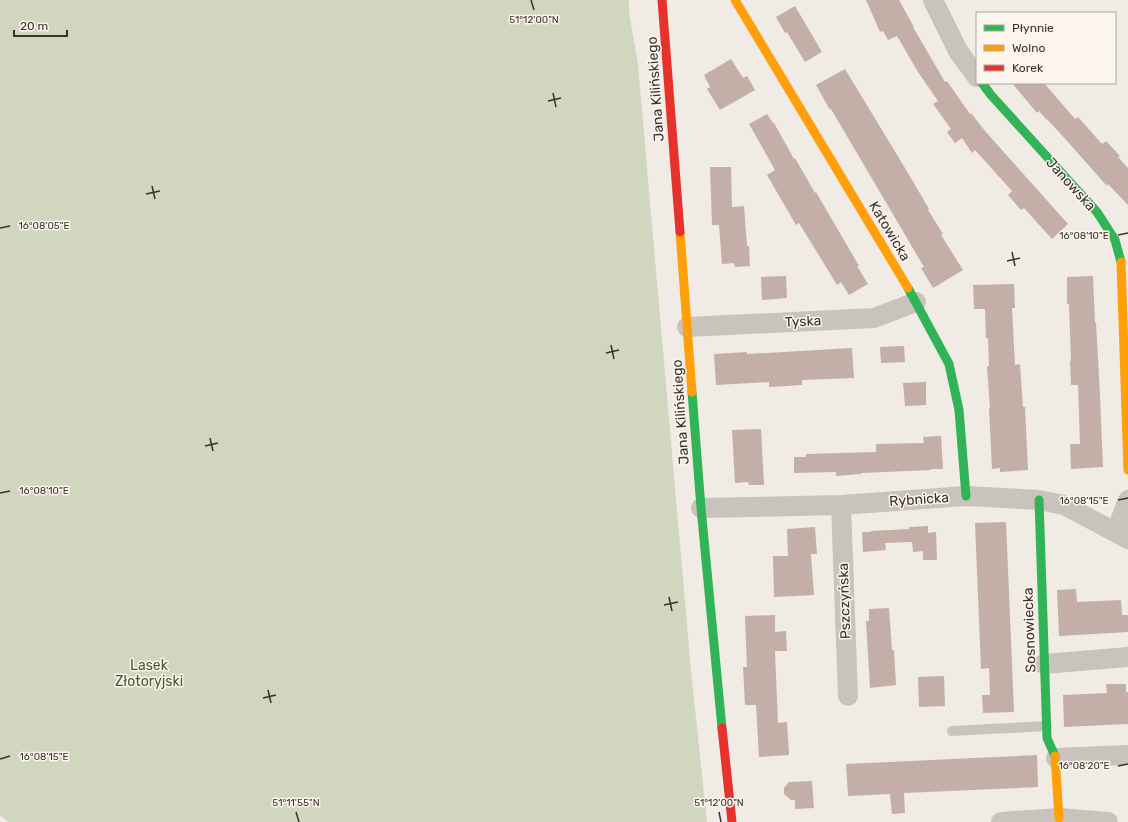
<svg xmlns="http://www.w3.org/2000/svg" width="1128" height="822" viewBox="0 0 1128 822" font-family="Rubik,sans-serif">
  <style>
    .green { fill: #d1d6bf }
    .building { fill: #c3afa7 }
    .lines { fill: none; stroke-linecap: round; stroke-linejoin: round }
    .lane { stroke: #c9c3be; stroke-width: 10 }
    .street { stroke: #c9c3be; stroke-width: 20 }
    .fast { stroke: #30b455; stroke-width: 9 }
    .slow { stroke: #ff9f0a; stroke-width: 9 }
    .jam { stroke: #e5322d; stroke-width: 9 }
    .ticks { fill: none; stroke: #3b302b; stroke-width: 1.5 }
    .labels { text-anchor: middle; stroke-width: 3; stroke-linejoin: round; paint-order: stroke }
    .street-label { font-size: 14px; fill: #3b302b; stroke: #fbf5ee }
    .park-label { font-size: 14px; fill: #4a5a2e; stroke: #fbf5ee }
    .ticks-label { font-size: 10px; text-anchor: middle; fill: #3b302b; stroke: #fbf5ee; stroke-width: 3; stroke-linejoin: round; paint-order: stroke }
  </style>
  <rect width="100%" height="100%" fill="#f0ebe5"/>
  <path class="green" d="M0,0H629V12L638,65L691,670L707,822H8L0,815Z"/>
  <g class="building">
    <path d="M866,0H899L914,27H913L945,82L947,81L970,114L971,113L985,131L1068,224L1052,239L1024,208L1021,210L1008,195L1012,191L975,150L972,153L962,138L955,143L947,132L951,129L933,104L938,101L918,72L897,36L888,40L883,31L880,32Z"/>
    <path d="M795,6L822,52L805,62L787,32L785,33L776,17Z"/>
    <path d="M731,59L743,78L747,76L755,90L720,110L707,89L710,87L704,75Z"/>
    <path d="M845,69L908,173L929,209L928,210L943,234L941,235L963,270L933,288L921,268L924,267L831,109L830,110L816,85Z"/>
    <path d="M1012,83H1044L1075,119L1078,117L1102,144L1106,141L1120,156L1118,157L1128,168V205L1108,184L1107,186L1068,142L1047,119V120L1039,111L1037,113Z"/>
    <path d="M767,114L773,123H774L794,159L795,158L815,193L816,192L859,266H857L868,284L849,295L841,282L837,285L799,223L796,225L767,175L775,170L749,124Z"/>
    <path d="M710,167H731L732,207L744,206L747,246H749L750,266L735,267L734,263L722,264L719,225H712Z"/>
    <path d="M786,276L787,298L762,300L761,277Z"/>
    <path d="M1093,276L1095,323L1096,322L1100,395L1103,467L1071,469L1070,444H1080L1078,385H1071L1070,361H1071L1069,304H1067V277Z"/>
    <path d="M1014,284L1015,308H1012L1015,365L1020,364L1023,407H1025L1028,470L1000,472V468L992,469L989,408H990L987,366H989L988,338H986L985,309H974L973,285Z"/>
    <path d="M904,346L905,362L881,363L880,347Z"/>
    <path d="M852,348L854,378L802,380V385L786,386L769,387V382L716,385L714,354L747,352V354Z"/>
    <path d="M926,382V405L905,406L903,383Z"/>
    <path d="M761,429L764,485H749L748,482L735,483L732,430Z"/>
    <path d="M941,436L943,469H931V470L861,473V474L836,476V472L794,473V457H806V454L876,452V444L924,443L923,437Z"/>
    <path d="M1006,522L1014,712L983,713L982,695H990L989,668L981,669L975,523Z"/>
    <path d="M928,526V533L936,532L937,560H923V551L913,552L912,542L885,543L886,550L863,552L862,532H871V531L909,529V527Z"/>
    <path d="M815,527L817,554H811L814,595L774,597L773,556H788L787,529Z"/>
    <path d="M1076,589L1077,602L1121,600L1122,615H1128V632L1059,636L1057,590Z"/>
    <path d="M889,608L892,650H894L896,685L870,688L866,621H869V609Z"/>
    <path d="M775,615V632L786,631L787,651H775L778,723L787,722L789,755L759,757L756,705H745L743,667H747L745,616Z"/>
    <path d="M944,676L945,706L919,707L918,677Z"/>
    <path d="M1106,684H1126V692H1128V724L1064,727L1063,695L1107,693Z"/>
    <path d="M1037,755L1038,787L904,793L905,813L892,814L890,794L848,796L846,764Z"/>
    <path d="M812,781L814,808L795,809V800H791L784,794V788L789,782Z"/>
  </g>
  <g class="lines">
    <path class="lane" d="M952,731L1047,726"/>
    <g class="street">
      <path d="M933,0L958,51L977,77"/>
      <path d="M687,327L874,318L916,302"/>
      <path d="M841,505L848,696"/>
      <path d="M701,508L841,505L966,496L1039,500L1064,505L1128,539"/>
      <path d="M1116,532L1128,500"/>
      <path d="M1044,664L1128,657"/>
      <path d="M1056,758L1128,755"/>
      <path d="M1001,822L1059,818L1108,822"/>
    </g>
    <g class="fast">
      <path d="M982,83L991,95L1097,212L1115,240L1121,262"/>
      <path d="M908,288L949,364L959,410L966,496"/>
      <path d="M692,392L701,508L722,728"/>
      <path d="M1039,500L1047,738L1055,756"/>
    </g>
    <g class="slow">
      <path d="M735,0L908,288"/>
      <path d="M680,232L692,392"/>
      <path d="M1121,262L1128,470"/>
      <path d="M1055,756L1059,818"/>
    </g>
    <g class="jam">
      <path d="M662,0L680,232"/>
      <path d="M722,728L732,822"/>
    </g>
  </g>
  <path class="ticks" d="M531,0L534,10M553,93L556,107M548,101L561,98M152,186L155,199M146,194L160,191M0,228L10,226M1118,235L1128,233M1012,252L1015,266M1007,261L1020,258M611,345L614,359M606,353L619,350M210,438L213,451M205,446L218,443M0,493L10,491M1118,500L1128,498M669,597L672,611M664,605L678,602M268,690L271,703M263,698L276,695M0,759L10,756M1118,766L1128,764M296,812L299,822M719,812L721,822"/>
  <g class="labels">
    <g class="street-label">
      <text transform="translate(655 89) rotate(-94)" y="5">Jana Kilińskiego</text>
      <text transform="translate(1071 184) rotate(48)" y="5">Janowska</text>
      <text transform="translate(890 231) rotate(59)" y="5">Katowicka</text>
      <text transform="translate(803 321) rotate(-3)" y="5">Tyska</text>
      <text transform="translate(680 412) rotate(-94)" y="5">Jana Kilińskiego</text>
      <text transform="translate(919 499) rotate(-4)" y="5">Rybnicka</text>
      <text transform="translate(844 601) rotate(-92)" y="5">Pszczyńska</text>
      <text transform="translate(1029 630) rotate(-92)" y="5">Sosnowiecka</text>
    </g>
    <g class="park-label">
      <text x="149" y="670">Lasek<tspan x="149" dy="16">Złotoryjski</tspan></text>
    </g>
  </g>
  <g class="ticks-label">
    <text x="534" y="23">51°12'00"N</text>
    <text x="44" y="229">16°08'05"E</text>
    <text x="1084" y="239">16°08'10"E</text>
    <text x="44" y="494">16°08'10"E</text>
    <text x="1084" y="504">16°08'15"E</text>
    <text x="44" y="760">16°08'15"E</text>
    <text x="1084" y="769">16°08'20"E</text>
    <text x="296" y="806">51°11'55"N</text>
    <text x="719" y="806">51°12'00"N</text>
  </g>
  <rect x="976" y="12" width="140" height="72" fill="#fbf5ee" stroke="#aea6a0"/>
  <rect x="984" y="25" width="20" height="6" fill="#30b455" stroke="#aea6a0"/>
  <text x="1012" y="32" font-size="12" fill="#3b302b">Płynnie</text>
  <rect x="984" y="45" width="20" height="6" fill="#ff9f0a" stroke="#aea6a0"/>
  <text x="1012" y="52" font-size="12" fill="#3b302b">Wolno</text>
  <rect x="984" y="65" width="20" height="6" fill="#e5322d" stroke="#aea6a0"/>
  <text x="1012" y="72" font-size="12" fill="#3b302b">Korek</text>
  <path d="M14 30v6h53v-6" fill="none" stroke="#3b302b" stroke-width="2"/>
  <text x="20" y="30" font-size="12" fill="#3b302b" stroke="#fbf5ee" stroke-width="3" paint-order="stroke">20 m</text>
</svg>
